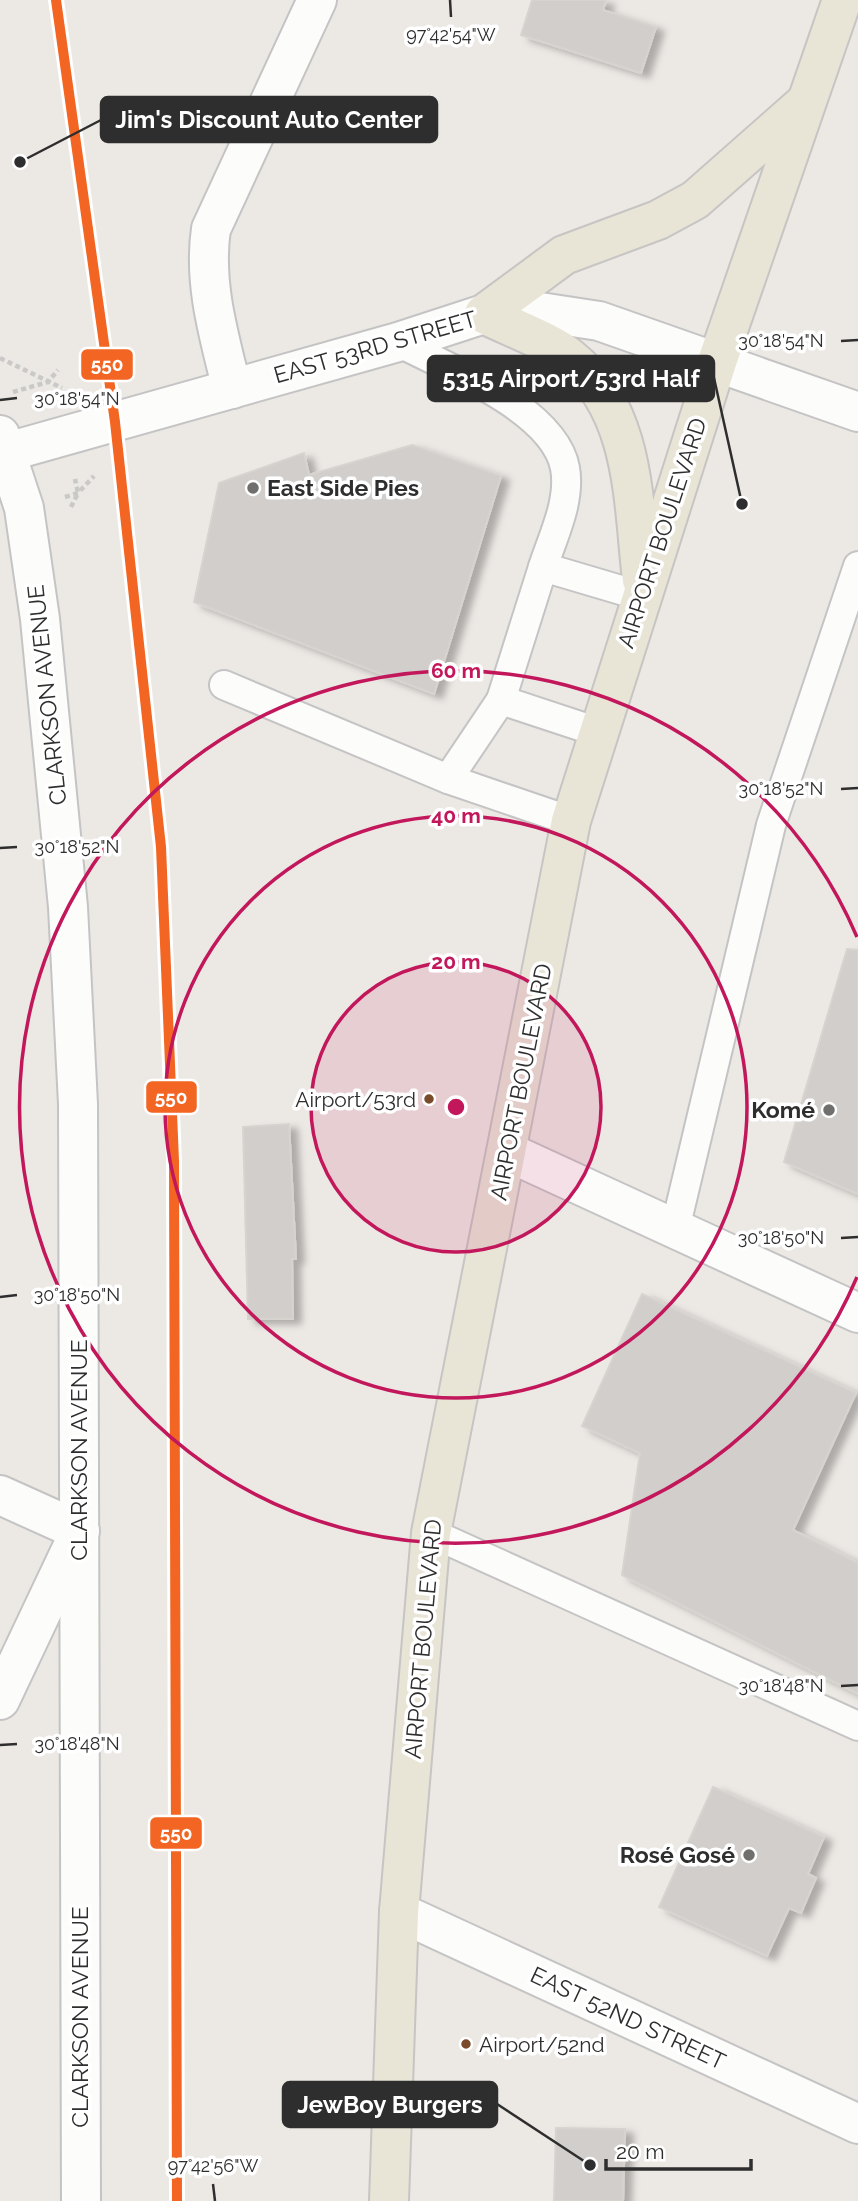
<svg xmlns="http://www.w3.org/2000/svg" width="858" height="2201" viewBox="0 0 858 2201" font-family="Raleway,sans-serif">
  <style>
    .building { fill: #d1cecb; stroke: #d7d4d0; stroke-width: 2; filter: url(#shadow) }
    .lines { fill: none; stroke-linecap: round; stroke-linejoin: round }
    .service-casing { stroke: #c5c4c5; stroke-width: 32 }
    .minor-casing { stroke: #c5c4c5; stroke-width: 42 }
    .tertiary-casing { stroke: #c5c4c5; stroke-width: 42 }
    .primary-casing { stroke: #c6c5c4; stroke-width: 42 }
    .path { stroke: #c9c9c8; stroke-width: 4.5; stroke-dasharray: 5 3.5; stroke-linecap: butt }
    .service { stroke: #fcfcfb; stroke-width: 28 }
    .minor { stroke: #fcfcfb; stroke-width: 38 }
    .tertiary { stroke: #fcfcfb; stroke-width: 38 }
    .primary { stroke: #e8e4d6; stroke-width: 38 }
    .rail-1-casing { stroke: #fff; stroke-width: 16 }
    .rail-1 { stroke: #f26522; stroke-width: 10 }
    .ticks { fill: none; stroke: #2e2e2e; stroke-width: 2.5 }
    .ring { fill: none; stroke: #c2185b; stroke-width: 3.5 }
    .poi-dot { fill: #706f6e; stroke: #fff; stroke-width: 2.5 }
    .bus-dot { fill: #7a4b2a; stroke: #fff; stroke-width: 2.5 }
    .labels { text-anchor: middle; stroke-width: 7; stroke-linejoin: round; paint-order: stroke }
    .bus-label { font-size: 21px; fill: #2e2e2e; stroke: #fff; text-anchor: end }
    .street-label { font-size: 23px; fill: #2e2e2e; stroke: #fff }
    .poi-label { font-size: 23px; font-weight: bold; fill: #2e2e2e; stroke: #fff; text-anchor: end }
    .ticks-label { font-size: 18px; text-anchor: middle; fill: #2e2e2e; stroke: #fff; stroke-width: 7; stroke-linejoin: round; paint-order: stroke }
    .centre { fill: #c2185b; stroke: #fff; stroke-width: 3.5 }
    .ring-label { font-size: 21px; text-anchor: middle; font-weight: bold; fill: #c2185b; stroke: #fff; stroke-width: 7; stroke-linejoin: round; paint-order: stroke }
    .leader { fill: none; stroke: #2e2e2e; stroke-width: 2.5 }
    .callout-dot { fill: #2e2e2e; stroke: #fff; stroke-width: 2.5 }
    .callout { fill: #2e2e2e; stroke: #2e2e2e; stroke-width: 2.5 }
    .callout-label { font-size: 24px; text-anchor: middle; font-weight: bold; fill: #fff }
    .line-badge { stroke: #fff; stroke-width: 2.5 }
    .badge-label { font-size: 19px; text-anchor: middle; font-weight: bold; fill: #fff }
  </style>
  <defs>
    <filter id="shadow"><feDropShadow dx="8" dy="4.5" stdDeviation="3.5" flood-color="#0004"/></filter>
  </defs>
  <rect width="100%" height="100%" fill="#ece8e4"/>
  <g class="building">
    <path d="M532,0H606L603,10L656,27L641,73L521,35Z"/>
    <path d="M412,445L501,476L434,694L194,602L219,483L304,453L309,475Z"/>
    <path d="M847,949L858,950V1194L784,1162Z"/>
    <path d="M289,1124L296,1259H292L293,1319H248L243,1127Z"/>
    <path d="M642,1294L856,1393L793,1530L858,1563V1694L622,1575L640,1453L582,1426Z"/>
    <path d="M713,1787L824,1837L808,1874L816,1878L801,1913L789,1908L767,1956L659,1907Z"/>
    <path d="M556,2128L625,2129L623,2201H554Z"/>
  </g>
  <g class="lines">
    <g class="service-casing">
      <g id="service">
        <path d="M398,342C447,368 554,409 565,468C571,501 553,536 543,567"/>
        <path d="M224,685L448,779L571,821"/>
        <path d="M598,732L501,700L543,567L641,596"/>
        <path d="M448,779L501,700"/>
        <path d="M675,1229L771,825L858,566"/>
        <path d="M431,1533L858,1726"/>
      </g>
    </g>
    <g class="minor-casing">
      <g id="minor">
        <path d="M232,389C219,336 203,283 211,229L317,0"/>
        <path d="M508,1152L858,1313"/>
        <path d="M0,1495L80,1531L0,1700"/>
        <path d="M399,1912L858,2124"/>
      </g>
    </g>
    <g class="tertiary-casing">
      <g id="tertiary">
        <path d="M0,435L24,508L40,619L68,907L78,1104L81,2201"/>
        <path d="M0,454L398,342L484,314L540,312L599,321L858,412"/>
      </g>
    </g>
    <g class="primary-casing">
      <g id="primary">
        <path d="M642,580C633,502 636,411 570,358C548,340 509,327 484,314L564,255L658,220L695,200L805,103"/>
        <path d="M389,2201L399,1912L431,1533L571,821L717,362L842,0"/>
      </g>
    </g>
    <g class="path">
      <path d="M0,358L62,388"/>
      <path d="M13,392L48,382L58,370"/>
      <path d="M65,497L78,493L94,476"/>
      <path d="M71,507L78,493L75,479"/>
    </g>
    <use href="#service" class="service"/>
    <use href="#minor" class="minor"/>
    <use href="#tertiary" class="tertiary"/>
    <use href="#primary" class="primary"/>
    <g class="rail-1-casing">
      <path id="rail-1" d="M56,0L115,422L161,847L174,1161L177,2201"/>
    </g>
    <use href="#rail-1" class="rail-1"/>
  </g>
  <path class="ticks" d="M450,0L451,17M841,341L858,340M0,400L17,398M841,789L858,788M0,848L17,847M841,1238L858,1237M0,1297L17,1295M841,1686L858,1685M0,1745L17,1744M213,2184L215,2201"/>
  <circle cx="456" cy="1107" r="145" fill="#c2185b" fill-opacity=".12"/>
  <g class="ring">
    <circle cx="456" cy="1107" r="145"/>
    <circle cx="456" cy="1107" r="291"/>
    <path d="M857 1277A436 436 0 1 1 857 937"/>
  </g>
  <g class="poi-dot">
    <circle cx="253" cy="488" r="7"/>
    <circle cx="829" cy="1110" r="7"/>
    <circle cx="749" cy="1855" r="7"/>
  </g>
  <g class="bus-dot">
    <circle cx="429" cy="1099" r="6"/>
    <circle cx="466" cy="2044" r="6"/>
  </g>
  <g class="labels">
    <g class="bus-label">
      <text x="416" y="1107">Airport/53rd</text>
      <text x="479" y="2052" text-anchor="start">Airport/52nd</text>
    </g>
    <g class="street-label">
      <text transform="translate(375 347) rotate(-16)" y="8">EAST 53RD STREET</text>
      <text transform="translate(662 533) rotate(-72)" y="8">AIRPORT BOULEVARD</text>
      <text transform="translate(47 695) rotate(-96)" y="8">CLARKSON AVENUE</text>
      <text transform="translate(521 1082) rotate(-79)" y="8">AIRPORT BOULEVARD</text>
      <text transform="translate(79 1450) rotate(-90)" y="8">CLARKSON AVENUE</text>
      <text transform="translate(423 1639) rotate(-85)" y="8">AIRPORT BOULEVARD</text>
      <text transform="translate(80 2017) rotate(-90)" y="8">CLARKSON AVENUE</text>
      <text transform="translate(628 2018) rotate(25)" y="8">EAST 52ND STREET</text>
    </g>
    <g class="poi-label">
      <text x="267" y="496" text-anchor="start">East Side Pies</text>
      <text x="815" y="1118">Komé</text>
      <text x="735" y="1863">Rosé Gosé</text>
    </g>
  </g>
  <g class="ticks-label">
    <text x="451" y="41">97°42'54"W</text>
    <text x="781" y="347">30°18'54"N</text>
    <text x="77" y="405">30°18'54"N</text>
    <text x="781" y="795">30°18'52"N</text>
    <text x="77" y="853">30°18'52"N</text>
    <text x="781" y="1244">30°18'50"N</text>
    <text x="77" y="1301">30°18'50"N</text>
    <text x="781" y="1692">30°18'48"N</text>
    <text x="77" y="1750">30°18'48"N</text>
    <text x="213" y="2172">97°42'56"W</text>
  </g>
  <circle cx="456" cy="1107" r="10" class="centre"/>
  <g class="ring-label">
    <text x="456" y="678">60 m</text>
    <text x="456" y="823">40 m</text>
    <text x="456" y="969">20 m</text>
  </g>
  <path class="leader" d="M20 162L101 120M742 504L714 378M590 2165L497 2104"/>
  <g class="callout-dot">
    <circle cx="20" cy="162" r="7"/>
    <circle cx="742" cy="504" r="7"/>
    <circle cx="590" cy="2165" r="7"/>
  </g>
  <g class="callout">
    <rect x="101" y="97" width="336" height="45" rx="7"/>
    <rect x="428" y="356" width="286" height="45" rx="7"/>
    <rect x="283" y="2082" width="214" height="45" rx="7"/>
  </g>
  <g class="callout-label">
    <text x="269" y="128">Jim's Discount Auto Center</text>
    <text x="571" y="387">5315 Airport/53rd Half</text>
    <text x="390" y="2113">JewBoy Burgers</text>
  </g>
  <g class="line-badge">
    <rect x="80" y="348" width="54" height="33" rx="7" fill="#f26522"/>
    <rect x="145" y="1080" width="53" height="34" rx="7" fill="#f26522"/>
    <rect x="149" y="1816" width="54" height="34" rx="7" fill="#f26522"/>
  </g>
  <g class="badge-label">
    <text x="107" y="371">550</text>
    <text x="171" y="1104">550</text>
    <text x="176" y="1840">550</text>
  </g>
  <path d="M606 2159v10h145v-10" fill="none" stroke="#2e2e2e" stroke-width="3.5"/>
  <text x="616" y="2159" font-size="21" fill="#2e2e2e" stroke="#ffffff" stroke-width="5" paint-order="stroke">20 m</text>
</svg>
